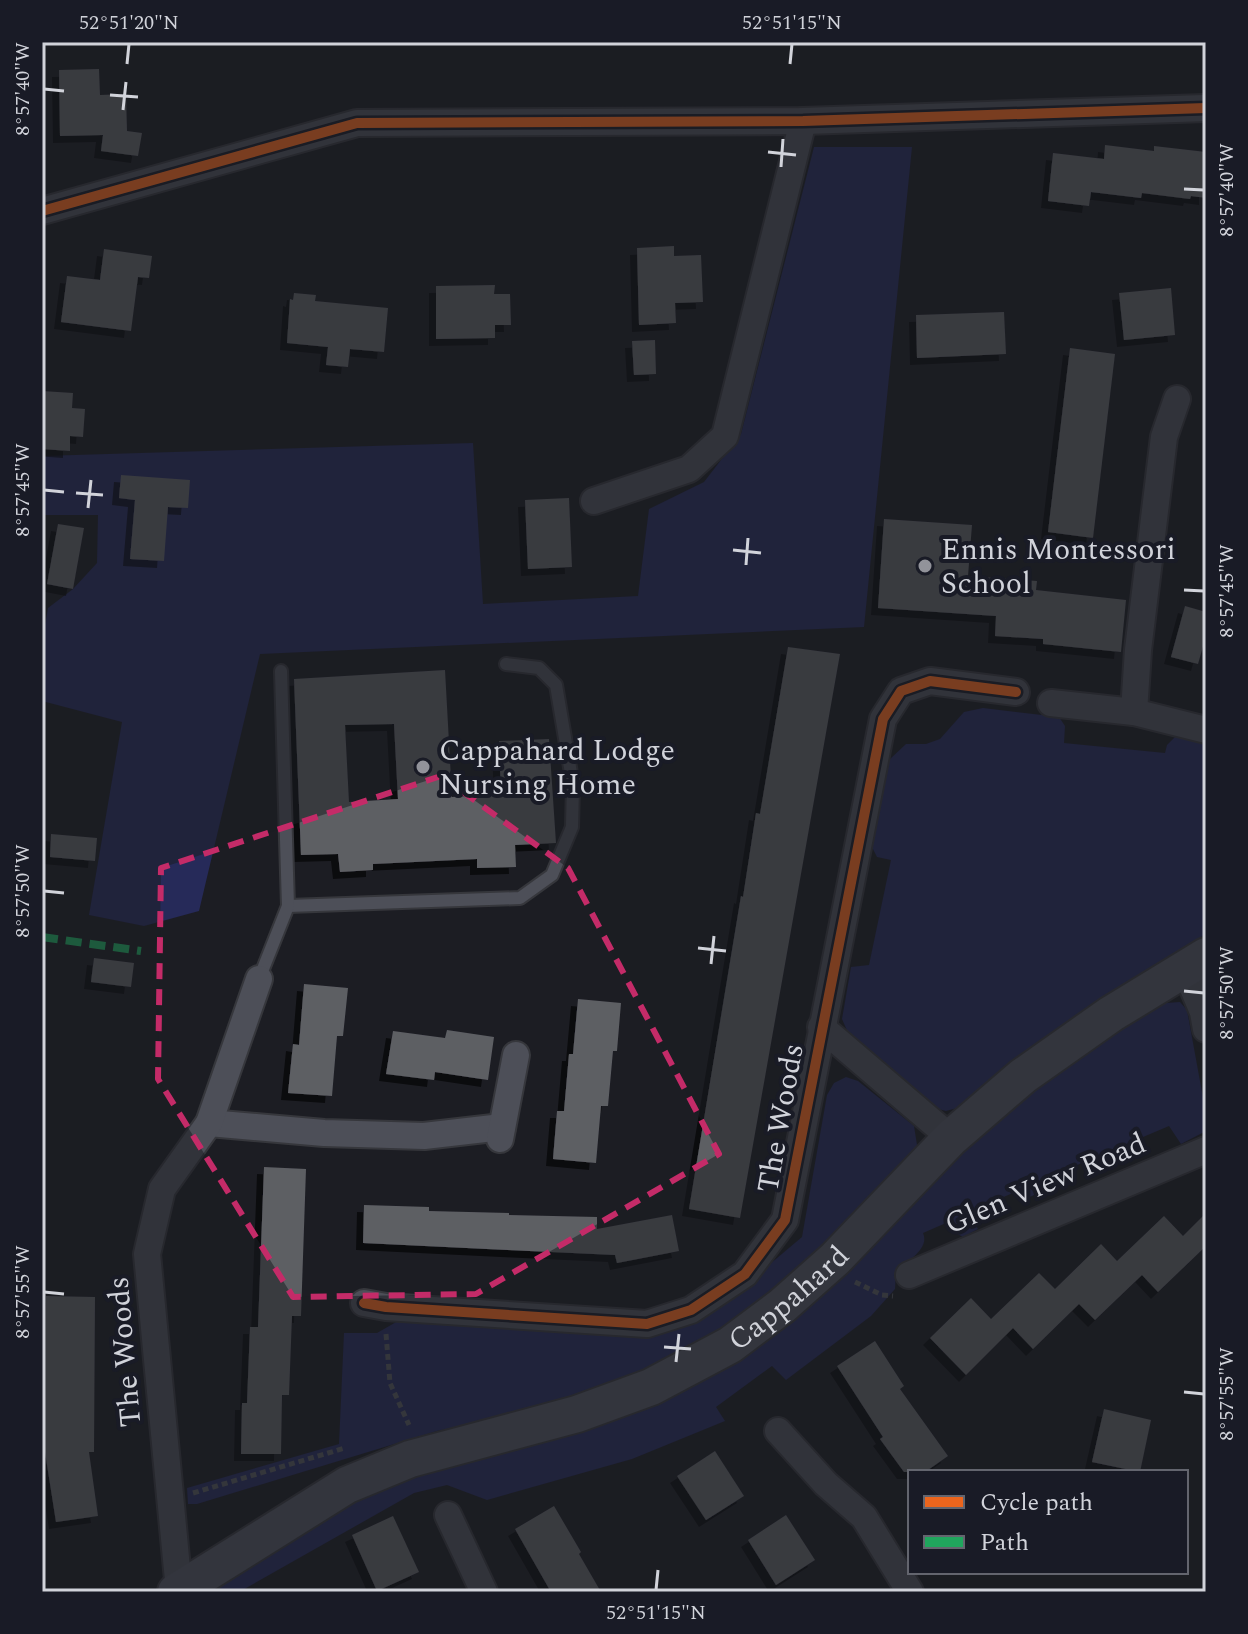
<svg xmlns="http://www.w3.org/2000/svg" width="1248" height="1634" viewBox="0 0 1248 1634" font-family="Spectral,serif">
  <style>
    .green { fill: #262a59 }
    .building { fill: #5d5e64; fill-rule: evenodd; filter: url(#shadow) }
    .lines { fill: none; stroke-linecap: round; stroke-linejoin: round }
    .lane-casing { stroke: #36373c; stroke-width: 16 }
    .street-casing { stroke: #36373c; stroke-width: 30 }
    .secondary-casing { stroke: #36373c; stroke-width: 40 }
    .path { stroke: #52545a; stroke-width: 5; stroke-dasharray: 6 4; stroke-linecap: butt }
    .lane { stroke: #4d4f58; stroke-width: 12 }
    .street { stroke: #4d4f58; stroke-width: 26 }
    .secondary { stroke: #50525d; stroke-width: 36 }
    .quiet { stroke: #20a55d; stroke-width: 8; stroke-dasharray: 16 8; stroke-linecap: butt }
    .cycleway-casing { stroke: #191b26; stroke-width: 15 }
    .cycleway { stroke: #eb651d; stroke-width: 10 }
    .marked { fill: none; stroke: #c42b68; stroke-width: 6; stroke-dasharray: 16 10; stroke-linejoin: round }
    .ticks { fill: none; stroke: #d1d3da; stroke-width: 3 }
    .poi-dot { fill: #92939a; stroke: #191b26; stroke-width: 3 }
    .labels { text-anchor: middle; stroke-width: 8; stroke-linejoin: round; paint-order: stroke }
    .poi-label { font-size: 30px; fill: #d1d3da; stroke: #191b26; text-anchor: start }
    .street-label { font-size: 30px; fill: #d1d3da; stroke: #191b26 }
    .neatline { fill: none; stroke: #d1d3da; stroke-width: 3 }
    .ticks-label { font-size: 20px; text-anchor: middle; fill: #d1d3da }
  </style>
  <defs>
    <filter id="shadow"><feDropShadow dx="-7" dy="7" stdDeviation="0" flood-color="#0009"/></filter>
  </defs>
  <rect width="100%" height="100%" fill="#1c1d23"/>
  <g class="green">
    <path d="M814,147H912L864,627L260,654L199,911L144,926L89,915L122,722L42,701V642L48,608L73,589L97,563L98,515H42V456L473,443L483,604L638,596L649,509L704,482L741,434Z"/>
    <path d="M983,708L1059,717L1065,726L1064,743L1165,753L1167,745L1175,737L1206,742V934C1118,985 1037,1046 957,1108L946,1111L934,1108L849,1035L842,1019L851,967L869,965L891,860L877,857L872,847L889,760L906,744H926L940,739L964,712Z"/>
    <path d="M1180,1002L1187,1010L1206,1114V1131L1181,1144L1169,1126L1070,1168L1074,1179L1027,1198L1022,1189L969,1212L978,1229L963,1237L954,1232L946,1223L923,1233C930,1249 907,1261 896,1271L895,1289L871,1316L786,1380L772,1366L716,1407L725,1421L632,1459L487,1500L447,1485L414,1493L239,1592H209L354,1500L421,1470L729,1364L804,1312L970,1139L1029,1091L1142,1012L1166,1003Z"/>
    <path d="M846,1077L858,1081L914,1126L917,1145L912,1159L792,1279L716,1336L648,1370L565,1403L437,1431L197,1504H188L187,1488L339,1444L344,1333H377L398,1321L666,1333L731,1297L802,1237L827,1095L834,1083Z"/>
  </g>
  <g class="building">
    <path d="M99,69L100,95L126,94L127,131L142,133L138,156L101,151L103,135L60,136L59,70Z"/>
    <path d="M1105,145L1154,151V146L1206,152V198L1191,196L1190,199L1142,193L1141,198L1091,192L1089,206L1048,201L1053,153L1104,159Z"/>
    <path d="M674,246V256L701,255L703,302L675,303L676,323L639,325L637,248Z"/>
    <path d="M104,249L152,256L149,278L138,277L131,331L61,322L67,276L100,280Z"/>
    <path d="M495,285L494,294H510L511,325H495V338L436,339V286Z"/>
    <path d="M1171,288L1175,335L1124,340L1119,293Z"/>
    <path d="M294,293L316,295L315,301L388,308L384,352L350,349L348,367L326,365L328,347L287,343L290,299L293,300Z"/>
    <path d="M1004,312L1006,354L917,358L916,315Z"/>
    <path d="M655,340L656,374L634,375L632,341Z"/>
    <path d="M1070,348L1115,354L1093,538L1048,532Z"/>
    <path d="M42,391L73,393L72,408L85,409L83,437L70,436V451L42,449Z"/>
    <path d="M121,475L190,480L188,508L168,507L164,561L130,559L135,500L119,498Z"/>
    <path d="M569,498L572,567L528,569L525,500Z"/>
    <path d="M884,519L972,525L968,576L1037,581L1036,590L1126,600L1121,652L1043,644V639L995,636L996,616L878,608Z"/>
    <path d="M58,524L84,528L73,589L47,584Z"/>
    <path d="M1185,606L1206,612V636L1198,664L1171,657Z"/>
    <path d="M788,647L840,654L740,1218L689,1209L741,896L743,897L756,813L760,814Z"/>
    <path d="M445,670L452,797L501,794L499,741L549,739L556,843L515,845L516,867L477,868V859L373,864V870L340,872L338,854L301,855L294,679ZM394,724L398,799L349,802L345,725Z"/>
    <path d="M51,834L97,838L95,861L50,857Z"/>
    <path d="M94,958L134,963L131,987L91,982Z"/>
    <path d="M304,984L348,988L343,1036H337L332,1096L288,1093L293,1044L299,1045Z"/>
    <path d="M578,999L621,1003L617,1051H613L608,1106H601L596,1163L553,1159L557,1111H564L569,1054H573Z"/>
    <path d="M447,1030L494,1037L488,1080L435,1072L434,1080L386,1074L393,1031L445,1038Z"/>
    <path d="M264,1167L306,1169L301,1316H292L289,1395H282L281,1454H241L242,1403H247L250,1327H258Z"/>
    <path d="M364,1205L429,1207V1211L509,1213V1215L597,1217V1229L672,1215L679,1251L617,1263L615,1255L363,1243Z"/>
    <path d="M1206,1213V1246L1158,1292L1142,1275L1095,1320L1079,1304L1033,1349L1013,1328L966,1375L930,1338L971,1298L991,1319L1039,1273L1055,1289L1101,1244L1117,1261L1164,1216L1183,1236Z"/>
    <path d="M46,1296L95,1297L94,1452H89L98,1516L56,1522L45,1452Z"/>
    <path d="M875,1341L904,1386L900,1389L948,1456L925,1472H904L880,1439L883,1437L837,1366Z"/>
    <path d="M1104,1409L1151,1420L1140,1472L1092,1462Z"/>
    <path d="M715,1451L744,1496L706,1520L677,1476Z"/>
    <path d="M554,1506L581,1552L579,1554L601,1592H551L515,1529Z"/>
    <path d="M786,1515L815,1560L776,1585L748,1540Z"/>
    <path d="M393,1516L419,1572L377,1591L352,1535Z"/>
  </g>
  <g class="lines">
    <g class="lane-casing">
      <g id="lane">
        <path d="M288,906L520,898L552,875L572,827L573,785L556,685L539,668L506,664"/>
        <path d="M259,979L288,906L281,671"/>
      </g>
    </g>
    <g class="street-casing">
      <g id="street">
        <path d="M42,211L357,123L803,121L1206,108"/>
        <path d="M594,501L689,469L725,436L803,121"/>
        <path d="M1051,703L1134,712L1206,730"/>
        <path d="M1134,712L1138,650L1164,437L1177,399"/>
        <path d="M1185,969L1203,1012L1206,1029"/>
        <path d="M821,1027L951,1138"/>
        <path d="M209,1123L324,1133L424,1136L502,1127"/>
        <path d="M500,1139L516,1055"/>
        <path d="M909,1275L1206,1150"/>
        <path d="M364,1303L386,1307L647,1324L691,1310L745,1274L785,1220L883,719L901,691L930,681L1016,692"/>
        <path d="M778,1431L826,1484L864,1517L910,1592"/>
        <path d="M448,1515L484,1592"/>
        <path d="M179,1590L147,1254L162,1189L209,1123L259,979"/>
      </g>
    </g>
    <g class="secondary-casing">
      <g id="secondary">
        <path id="s1" d="M176,1592L347,1485L410,1459L577,1414L651,1387L730,1345L782,1306L835,1259L951,1138L1023,1076L1111,1014L1206,956"/>
      </g>
    </g>
    <g class="path">
      <path d="M855,1282L882,1295L893,1296"/>
      <path d="M386,1334L390,1383L409,1425"/>
      <path d="M193,1493L345,1448"/>
    </g>
    <use href="#lane" class="lane"/>
    <use href="#street" class="street"/>
    <use href="#secondary" class="secondary"/>
    <path class="quiet" d="M42,937L141,951"/>
    <g class="cycleway-casing">
      <g id="cycleway">
        <path d="M42,211L357,123L803,121L1206,108"/>
        <path d="M364,1303L386,1307L647,1324L691,1310L745,1274L785,1220L883,719L901,691L930,681L1016,692"/>
      </g>
    </g>
    <use href="#cycleway" class="cycleway"/>
  </g>
  <path d="M0 0H1248V1634H0ZM441,776L568,868L719,1154L476,1294L293,1297L158,1079L161,868Z" fill="#1c1d23" fill-opacity=".55" fill-rule="evenodd"/>
  <path class="marked" d="M441,776L568,868L719,1154L476,1294L293,1297L158,1079L161,868Z"/>
  <path class="ticks" d="M127,64L129,44M790,64L792,44M44,89L64,91M110,95L138,97M123,110L126,82M768,152L796,155M781,167L783,139M1184,189L1204,190M44,490L64,492M76,493L103,495M88,508L91,480M733,550L761,553M746,565L748,538M1184,590L1204,591M44,891L64,893M698,948L726,951M711,964L714,936M1184,991L1204,993M44,1292L64,1294M664,1347L691,1349M676,1362L679,1334M1184,1392L1204,1394M656,1590L658,1570"/>
  <g class="poi-dot">
    <circle cx="925" cy="566" r="8"/>
    <circle cx="423" cy="767" r="8"/>
  </g>
  <g class="labels">
    <g class="poi-label">
      <text x="941" y="559">Ennis Montessori<tspan x="941" dy="34">School</tspan></text>
      <text x="439" y="760">Cappahard Lodge<tspan x="439" dy="34">Nursing Home</tspan></text>
    </g>
    <g class="street-label">
      <text transform="translate(780 1118) rotate(-80)" y="10">The Woods</text>
      <text transform="translate(1045 1183) rotate(-23)" y="10">Glen View Road</text>
      <text dy="10" stroke="none"><textPath href="#s1" startOffset="686">Cappahard</textPath></text>
      <text transform="translate(124 1352) rotate(-95)" y="10">The Woods</text>
    </g>
  </g>
  <rect width="1248" height="1634" fill="none" stroke="#191b26" stroke-width="88"/>
  <rect x="908" y="1470" width="280" height="104" fill="#191b26" stroke="#63656e" stroke-width="2"/>
  <rect x="924" y="1496" width="40" height="12" fill="#eb651d" stroke="#63656e" stroke-width="2"/>
  <text x="980" y="1510" font-size="24" fill="#d1d3da">Cycle path</text>
  <rect x="924" y="1536" width="40" height="12" fill="#20a55d" stroke="#63656e" stroke-width="2"/>
  <text x="980" y="1550" font-size="24" fill="#d1d3da">Path</text>
  <rect x="44" y="44" width="1160" height="1546" class="neatline"/>
  <g class="ticks-label">
    <text x="129" y="29">52°51'20"N</text>
    <text x="792" y="29">52°51'15"N</text>
    <text transform="translate(22 89) rotate(-90)" y="7">8°57'40"W</text>
    <text transform="translate(1226 190) rotate(-90)" y="7">8°57'40"W</text>
    <text transform="translate(22 490) rotate(-90)" y="7">8°57'45"W</text>
    <text transform="translate(1226 591) rotate(-90)" y="7">8°57'45"W</text>
    <text transform="translate(22 891) rotate(-90)" y="7">8°57'50"W</text>
    <text transform="translate(1226 993) rotate(-90)" y="7">8°57'50"W</text>
    <text transform="translate(22 1292) rotate(-90)" y="7">8°57'55"W</text>
    <text transform="translate(1226 1394) rotate(-90)" y="7">8°57'55"W</text>
    <text x="656" y="1619">52°51'15"N</text>
  </g>
</svg>
